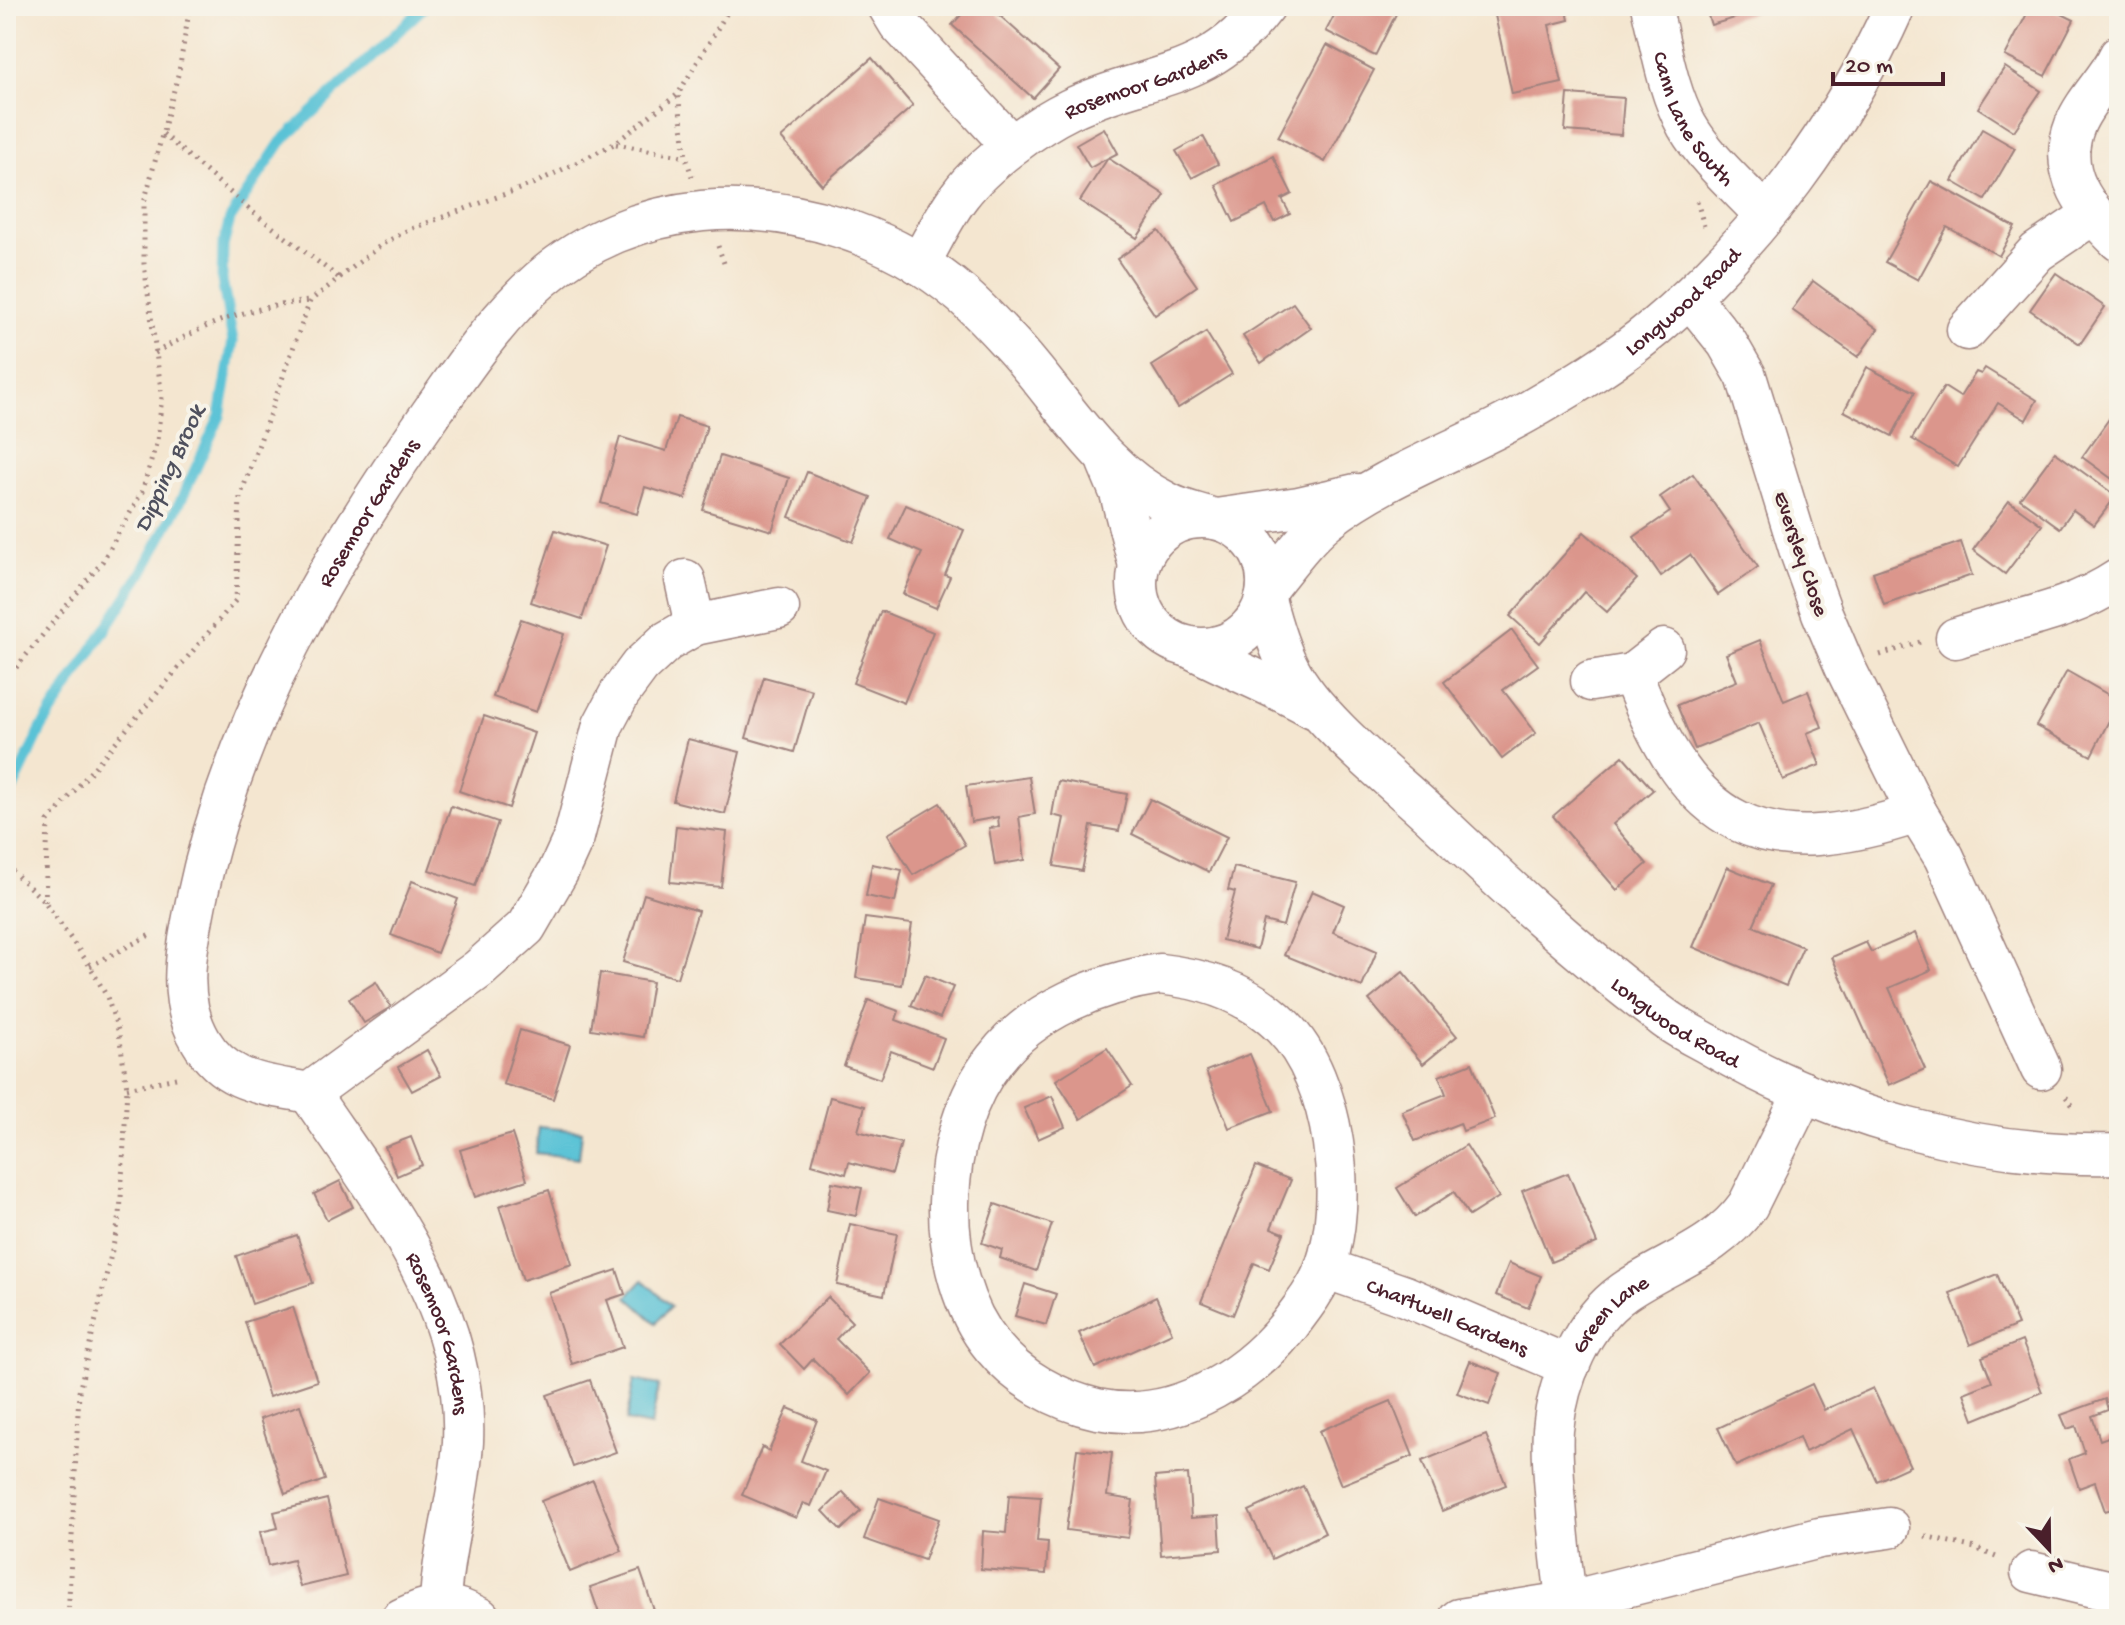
<svg xmlns="http://www.w3.org/2000/svg" width="2125" height="1625" viewBox="0 0 2125 1625" font-family="'Gochi Hand',sans-serif">
  <style>
    .water { fill: #5ac2d6; stroke: #527080; stroke-width: 2 }
    .lines { fill: none; stroke-linecap: round; stroke-linejoin: round }
    .stream { stroke: #5ac2d6; stroke-width: 11 }
    .building { fill: #db968c }
    .minor-casing { stroke: #9f827e; stroke-width: 43 }
    .path { stroke: #9f827e; stroke-width: 5; stroke-dasharray: 2 6; stroke-linecap: butt }
    .minor { stroke: #fff; stroke-width: 40 }
    .labels { text-anchor: middle; stroke-width: 8; stroke-linejoin: round; paint-order: stroke }
    .street-label { font-size: 22px; fill: #4a1f2b; stroke: #f7f3e8 }
    .water-label { font-size: 24px; font-style: italic; fill: #4f505e; stroke: #f7f3e8 }
  </style>
  <rect width="100%" height="100%" fill="#f7f3e8"/>
  <filter id="ink" filterUnits="userSpaceOnUse"><feTurbulence type="fractalNoise" baseFrequency=".0125" numOctaves="2"/><feDisplacementMap in="SourceGraphic" scale="16" xChannelSelector="R" yChannelSelector="G"/><feConvolveMatrix kernelMatrix="1 2 1 2 8 2 1 2 1" color-interpolation-filters="sRGB"/></filter>
  <filter id="wash" filterUnits="userSpaceOnUse"><feTurbulence type="fractalNoise" baseFrequency=".006" numOctaves="4" result="noise"/><feDisplacementMap in="SourceGraphic" scale="32" xChannelSelector="R" yChannelSelector="G"/><feGaussianBlur stdDeviation="1.8" result="paint"/><feColorMatrix in="noise" values="0 0 0 0 0 0 0 0 0 0 0 0 0 0 0 0 0 1.4 0 .05"/><feComposite in="paint" operator="in"/></filter>
  <g filter="url(#wash)">
    <rect width="100%" height="100%" fill="#f4e6d0"/>
    <g class="water">
      <path d="M539,1127L582,1131L579,1158L536,1153Z"/>
      <path d="M643,1280L671,1306L656,1323L627,1297Z"/>
      <path d="M634,1380L659,1385L651,1426L626,1421Z"/>
    </g>
    <g class="lines">
      <path class="stream" d="M6,795L12,790L42,727L142,573L181,500L220,416L233,341L222,280L223,246L230,219L281,142L425,6"/>
    </g>
    <g id="blocks">
      <g class="building">
        <path d="M969,6H989L1059,69L1033,98L952,25Z"/>
        <path d="M1339,6H1400L1375,56L1326,31Z"/>
        <path d="M1493,6H1566L1569,20L1549,25L1562,83L1512,94Z"/>
        <path d="M1705,6H1772V7L1711,25Z"/>
        <path d="M2031,6H2046L2074,20L2045,76L2005,56Z"/>
        <path d="M1327,45L1374,70L1325,162L1278,137Z"/>
        <path d="M872,58L913,106L822,185L781,138Z"/>
        <path d="M2005,67L2041,91L2014,131L1978,108Z"/>
        <path d="M1568,94L1624,98L1621,135L1565,131Z"/>
        <path d="M1104,128L1118,153L1108,158L1165,195L1137,238L1080,201L1108,158L1090,168L1076,144Z"/>
        <path d="M1982,129L2015,148L1985,200L1952,181Z"/>
        <path d="M1203,136L1218,164L1192,178L1176,151Z"/>
        <path d="M1273,156L1292,194L1282,199L1290,214L1274,222L1266,206L1234,222L1216,185Z"/>
        <path d="M1931,181L2015,227L1999,256L1947,227L1918,280L1885,262Z"/>
        <path d="M1159,231L1197,286L1155,315L1117,259Z"/>
        <path d="M2056,273L2105,307L2080,344L2030,310Z"/>
        <path d="M1813,281L1878,329L1858,357L1792,310Z"/>
        <path d="M1293,303L1311,328L1261,363L1243,336Z"/>
        <path d="M1206,332L1232,374L1178,408L1152,366Z"/>
        <path d="M1867,367L1915,392L1892,436L1844,411Z"/>
        <path d="M1985,368L2037,400L2026,420L1998,403L1958,467L1912,439L1944,387L1960,397L1976,372L1981,374Z"/>
        <path d="M2116,409L2119,411V484L2082,457Z"/>
        <path d="M677,417L707,426L685,499L645,487L637,514L601,503L620,437L666,451Z"/>
        <path d="M2055,452L2116,496L2094,525L2073,510L2060,528L2020,499Z"/>
        <path d="M720,456L789,478L772,531L703,510Z"/>
        <path d="M807,472L871,497L853,542L789,517Z"/>
        <path d="M1693,474L1758,567L1718,595L1690,555L1661,576L1634,537L1670,512L1660,497Z"/>
        <path d="M2009,501L2042,525L2005,574L1973,550Z"/>
        <path d="M906,505L964,530L945,575L950,577L936,608L903,594L922,553L890,539Z"/>
        <path d="M555,530L606,546L582,619L531,602Z"/>
        <path d="M1584,532L1637,579L1607,612L1584,592L1540,643L1510,616Z"/>
        <path d="M1961,542L1972,575L1884,605L1873,572Z"/>
        <path d="M881,611L933,632L904,703L853,683Z"/>
        <path d="M521,619L564,634L536,712L493,697Z"/>
        <path d="M1512,630L1538,665L1503,690L1536,733L1502,759L1444,682Z"/>
        <path d="M1760,640L1784,701L1808,691L1822,727L1807,733L1820,765L1783,780L1759,723L1695,749L1677,705L1737,681L1726,654Z"/>
        <path d="M2067,671L2119,701L2091,756L2036,726Z"/>
        <path d="M764,677L812,690L794,752L746,738Z"/>
        <path d="M484,716L534,733L509,808L459,791Z"/>
        <path d="M688,739L740,752L725,814L673,801Z"/>
        <path d="M1623,756L1653,790L1613,824L1647,864L1617,890L1553,816Z"/>
        <path d="M1029,777L1035,814L1019,817L1025,860L995,865L989,828L999,827L998,817L971,822L966,786Z"/>
        <path d="M1058,781L1127,794L1119,831L1091,826L1082,871L1054,866L1064,818L1052,815Z"/>
        <path d="M1150,799L1227,837L1209,872L1132,834Z"/>
        <path d="M940,803L965,845L913,875L888,834Z"/>
        <path d="M451,806L498,822L475,886L429,870Z"/>
        <path d="M676,826L727,832L721,887L670,882Z"/>
        <path d="M872,864L902,870L895,902L866,896Z"/>
        <path d="M1234,867L1295,882L1283,926L1264,921L1257,949L1222,940L1235,892L1228,890Z"/>
        <path d="M1727,867L1771,885L1753,926L1803,947L1786,986L1693,947Z"/>
        <path d="M412,881L458,899L437,953L391,935Z"/>
        <path d="M1312,891L1344,905L1333,932L1377,951L1362,987L1284,955Z"/>
        <path d="M644,894L698,911L677,978L623,962Z"/>
        <path d="M865,918L912,924L902,985L856,978Z"/>
        <path d="M1915,933L1931,970L1889,988L1925,1069L1889,1085L1832,957L1866,942L1871,952Z"/>
        <path d="M1403,972L1457,1036L1423,1064L1369,1000Z"/>
        <path d="M600,973L652,982L643,1037L591,1029Z"/>
        <path d="M925,975L953,987L940,1018L911,1006Z"/>
        <path d="M376,982L391,1007L364,1023L349,999Z"/>
        <path d="M868,1000L899,1011L896,1020L944,1038L933,1067L891,1051L880,1079L844,1066Z"/>
        <path d="M520,1030L570,1045L553,1099L503,1084Z"/>
        <path d="M1107,1048L1132,1086L1081,1119L1056,1080Z"/>
        <path d="M427,1050L441,1076L412,1091L398,1067Z"/>
        <path d="M1250,1054L1273,1111L1229,1128L1206,1071Z"/>
        <path d="M1472,1063L1495,1119L1463,1131L1460,1123L1415,1141L1402,1111L1446,1094L1439,1076Z"/>
        <path d="M1052,1096L1065,1127L1038,1139L1024,1108Z"/>
        <path d="M830,1097L865,1106L858,1131L901,1143L892,1174L849,1162L846,1174L812,1164Z"/>
        <path d="M512,1134L527,1180L475,1197L460,1150Z"/>
        <path d="M411,1137L422,1165L397,1176L385,1147Z"/>
        <path d="M1466,1145L1499,1197L1469,1216L1454,1192L1415,1217L1397,1188Z"/>
        <path d="M1256,1166L1291,1180L1271,1228L1284,1233L1269,1269L1254,1263L1233,1315L1201,1302Z"/>
        <path d="M1568,1173L1597,1243L1551,1262L1522,1191Z"/>
        <path d="M340,1181L353,1207L327,1220L314,1194Z"/>
        <path d="M832,1182L862,1188L856,1216L827,1210Z"/>
        <path d="M549,1190L572,1264L523,1280L499,1206Z"/>
        <path d="M995,1204L1052,1224L1036,1271L1000,1258L1002,1250L982,1243Z"/>
        <path d="M850,1224L897,1234L884,1295L837,1285Z"/>
        <path d="M297,1235L313,1283L252,1304L236,1256Z"/>
        <path d="M1509,1263L1541,1276L1528,1308L1496,1295Z"/>
        <path d="M617,1270L625,1294L607,1300L623,1347L572,1364L549,1293Z"/>
        <path d="M1997,1274L2018,1325L1970,1345L1950,1293Z"/>
        <path d="M1025,1284L1056,1294L1046,1325L1015,1316Z"/>
        <path d="M828,1297L852,1322L836,1339L870,1373L849,1395L813,1359L804,1369L780,1344Z"/>
        <path d="M1156,1297L1172,1333L1095,1368L1079,1333Z"/>
        <path d="M293,1307L317,1381L269,1397L245,1322Z"/>
        <path d="M2022,1341L2042,1392L1974,1420L1964,1393L1992,1382L1982,1357Z"/>
        <path d="M1470,1361L1501,1373L1489,1405L1457,1393Z"/>
        <path d="M590,1380L616,1452L573,1467L547,1395Z"/>
        <path d="M1812,1384L1824,1410L1873,1388L1910,1466L1877,1481L1853,1429L1805,1452L1799,1437L1736,1466L1718,1428Z"/>
        <path d="M2105,1399L2108,1410L2092,1416L2100,1440L2119,1433V1507L2105,1511L2095,1482L2079,1488L2069,1459L2085,1453L2076,1426L2067,1429L2061,1415Z"/>
        <path d="M1391,1401L1413,1456L1341,1485L1319,1431Z"/>
        <path d="M300,1405L325,1480L285,1494L260,1419Z"/>
        <path d="M788,1408L817,1420L801,1461L826,1471L811,1506L803,1503L796,1518L742,1495L762,1447L769,1451Z"/>
        <path d="M1486,1435L1506,1485L1442,1511L1422,1461Z"/>
        <path d="M1077,1449L1112,1453L1107,1496L1133,1500L1128,1538L1066,1530Z"/>
        <path d="M1188,1474L1191,1518L1219,1516L1221,1550L1161,1555L1155,1477Z"/>
        <path d="M593,1480L622,1551L570,1572L541,1501Z"/>
        <path d="M1303,1486L1325,1533L1272,1559L1249,1511Z"/>
        <path d="M843,1492L861,1511L841,1530L823,1511Z"/>
        <path d="M1009,1495L1041,1497L1037,1541L1048,1542L1046,1574L981,1569L983,1531L1006,1533Z"/>
        <path d="M879,1498L939,1519L924,1560L864,1539Z"/>
        <path d="M327,1499L346,1576L300,1587L293,1560L268,1566L260,1532L278,1528L274,1512Z"/>
        <path d="M640,1570L657,1619H601L590,1587Z"/>
        <path d="M1831,1615L1876,1616V1619H1831Z"/>
      </g>
    </g>
  </g>
  <g filter="url(#ink)">
    <use href="#blocks" fill-opacity="0" stroke="#9f827e" stroke-width="2"/>
    <g class="lines">
      <g class="minor-casing">
        <g id="minor">
          <path d="M888,6L899,24L1011,145"/>
          <path id="s1" d="M1651,6C1661,45 1667,90 1687,126C1706,159 1739,187 1765,215"/>
          <path d="M2119,56C2108,80 2085,100 2075,125C2056,173 2087,210 2119,241"/>
          <path id="s2" d="M919,264C932,242 944,216 960,195C983,164 1035,126 1070,109C1147,72 1207,83 1265,6"/>
          <path d="M1967,330L2037,252L2092,215"/>
          <path d="M1107,462L1120,493L1139,566"/>
          <circle cx="1202" cy="583" r="65"/>
          <path d="M1216,519L1299,507L1356,494"/>
          <path d="M685,580L695,625L779,608"/>
          <path id="s3" d="M1267,588C1286,565 1304,539 1327,520C1384,475 1465,448 1529,411C1572,386 1616,360 1654,328C1757,242 1841,128 1895,6"/>
          <path id="s4" d="M1265,599C1271,622 1278,647 1289,668C1315,719 1392,779 1435,819C1508,888 1582,957 1663,1017C1677,1028 1694,1036 1710,1045C1831,1116 1977,1158 2119,1154"/>
          <path id="s5" d="M695,625L666,642L640,666L620,693L603,725L574,837L558,872L526,927L479,969L309,1093C265,1084 226,1084 201,1041C175,997 187,949 196,902C233,723 328,560 432,412C465,366 497,317 540,280C585,240 643,217 702,211C793,203 892,235 961,294C979,309 996,328 1012,345C1062,399 1099,470 1168,503C1181,510 1197,513 1211,518"/>
          <path d="M1956,638C2015,618 2066,614 2119,579"/>
          <path d="M1189,647C1230,669 1273,685 1313,708"/>
          <path d="M1632,674C1690,827 1760,866 1917,813L1845,667L1822,613L1800,552L1746,376L1727,343L1690,297"/>
          <path d="M1591,681L1632,674L1664,649"/>
          <path d="M1917,813L1944,857L2041,1069"/>
          <path d="M1160,974C1205,979 1250,993 1283,1027C1336,1080 1349,1200 1325,1268C1320,1282 1311,1296 1302,1308C1258,1372 1179,1426 1097,1409C1057,1400 1019,1379 993,1347C932,1273 936,1133 995,1059C1033,1009 1100,983 1160,974Z"/>
          <path id="s6" d="M309,1093C380,1198 469,1307 463,1442C460,1496 442,1549 440,1604"/>
          <path id="s7" d="M1325,1268L1405,1296L1569,1366"/>
          <path d="M2031,1572L2119,1593"/>
          <path d="M401,1619C435,1603 446,1601 480,1618"/>
          <path d="M1459,1619L1566,1602L1819,1538L1889,1528"/>
          <path id="s8" d="M1570,1619C1563,1585 1560,1550 1557,1516C1555,1487 1551,1458 1553,1430C1558,1379 1582,1322 1624,1292C1669,1261 1715,1251 1748,1205L1804,1092"/>
        </g>
      </g>
      <g class="path">
        <path d="M163,134L255,214L338,277"/>
        <path d="M616,144L686,157"/>
        <path d="M692,177L686,157L678,94L731,6"/>
        <path d="M1697,201L1704,226"/>
        <path d="M718,246L725,266"/>
        <path d="M155,353C211,321 245,308 310,301"/>
        <path d="M1880,655L1920,642"/>
        <path d="M6,680L102,562L142,492L157,441L162,397L144,264V203L179,71L190,6"/>
        <path d="M6,865L45,902L90,966L107,997L119,1033L127,1088L120,1216L79,1392L68,1619"/>
        <path d="M45,902L48,822L236,600L240,497L310,301L381,245L408,230L535,183L614,144L678,94"/>
        <path d="M90,966L150,935"/>
        <path d="M127,1088L181,1077"/>
        <path d="M2066,1097L2073,1106"/>
        <path d="M2114,1194L2119,1209"/>
        <path d="M1925,1536L1975,1548L1996,1557"/>
      </g>
      <use href="#minor" class="minor"/>
    </g>
  </g>
  <g class="labels">
    <g class="street-label">
      <text dy="8" stroke="none"><textPath href="#s2" startOffset="300">Rosemoor Gardens</textPath></text>
      <text dy="8" stroke="none"><textPath href="#s1" startOffset="122">Cann Lane South</textPath></text>
      <text dy="8" stroke="none"><textPath href="#s3" startOffset="510">Longwood Road</textPath></text>
      <text dy="8" stroke="none"><textPath href="#s5" startOffset="1326">Rosemoor Gardens</textPath></text>
      <text transform="translate(1803 553) rotate(71)" y="8">Eversley Close</text>
      <text dy="8" stroke="none"><textPath href="#s4" startOffset="600">Longwood Road</textPath></text>
      <text dy="8" stroke="none"><textPath href="#s7" startOffset="132">Chartwell Gardens</textPath></text>
      <text dy="8" stroke="none"><textPath href="#s8" startOffset="324">Green Lane</textPath></text>
      <text dy="8" stroke="none"><textPath href="#s6" startOffset="276">Rosemoor Gardens</textPath></text>
    </g>
    <g class="water-label">
      <text transform="translate(168 468) rotate(-65)" y="8">Dipping Brook</text>
    </g>
  </g>
  <rect width="2125" height="1625" fill="none" stroke="#f7f3e8" stroke-width="32"/>
  <g transform="translate(2049 1549) rotate(158)" stroke="#f7f3e8" stroke-width="6" paint-order="stroke">
  <path d="M0-6L14 30L0 20L-14 30Z" fill="#4a1f2b"/>
  <text y="-12" font-size="22" font-weight="bold" text-anchor="middle" fill="#4a1f2b">N</text>
  </g>
  <path d="M1833 72v12h110v-12" fill="none" stroke="#4a1f2b" stroke-width="4"/>
  <text x="1845" y="72" font-size="24" fill="#4a1f2b" stroke="#f7f3e8" stroke-width="6" paint-order="stroke">20 m</text>
</svg>
